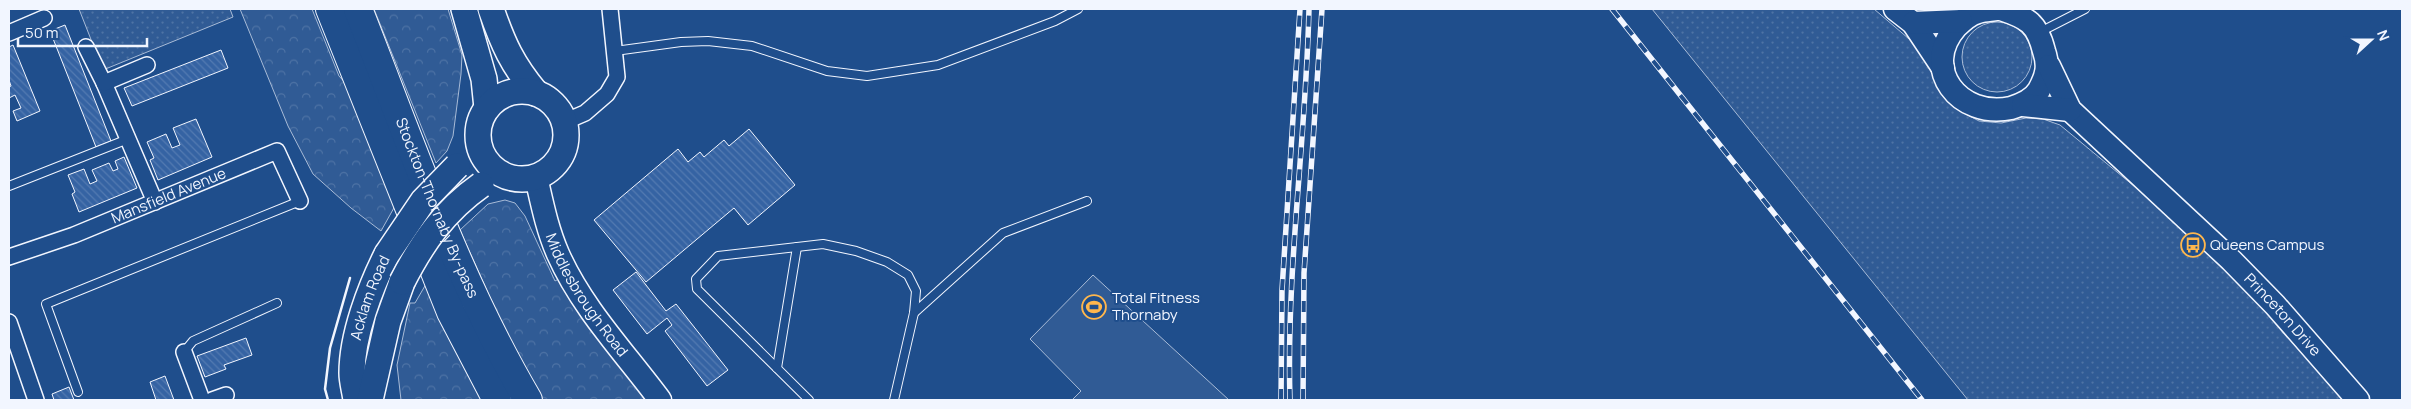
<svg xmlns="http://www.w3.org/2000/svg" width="2411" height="409" viewBox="0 0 2411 409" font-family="Manrope,sans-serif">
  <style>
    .grass { fill: url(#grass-dots); stroke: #a8bbd7 }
    .forest { fill: url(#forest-crowns); stroke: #a8bbd7 }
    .pitch { fill: #305b95; stroke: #a8bbd7 }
    .building { fill: url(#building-back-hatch); stroke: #f2f6ff }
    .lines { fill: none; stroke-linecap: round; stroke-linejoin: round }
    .lane-casing { stroke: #f2f6ff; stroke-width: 10 }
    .street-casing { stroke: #f2f6ff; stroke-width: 18 }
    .secondary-casing { stroke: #f2f6ff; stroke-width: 25 }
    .primary-casing { stroke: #f2f6ff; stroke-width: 28 }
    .highway-casing { stroke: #f2f6ff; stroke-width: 30 }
    .lane { stroke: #1f4e8c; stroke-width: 8 }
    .street { stroke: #1f4e8c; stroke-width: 15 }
    .secondary { stroke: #1f4e8c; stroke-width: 22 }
    .primary { stroke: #1f4e8c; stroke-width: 25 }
    .highway { stroke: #1f4e8c; stroke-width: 28 }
    .rail-casing { stroke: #f2f6ff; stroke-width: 5.5 }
    .rail { stroke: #1f4e8c; stroke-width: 4; stroke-dasharray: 11; stroke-linecap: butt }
    .primary-bridge-casing { stroke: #f2f6ff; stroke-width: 28; stroke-linecap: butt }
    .primary-bridge { stroke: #1f4e8c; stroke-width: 25 }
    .wall { stroke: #f2f6ff; stroke-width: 2.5 }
    .labels { text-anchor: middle; stroke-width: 4; stroke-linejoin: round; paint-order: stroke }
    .street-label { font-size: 15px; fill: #f2f6ff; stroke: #1f4e8c }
    .poi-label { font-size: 15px; fill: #f2f6ff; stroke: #1f4e8c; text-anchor: start }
  </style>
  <defs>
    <pattern id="grass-dots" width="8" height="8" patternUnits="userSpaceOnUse" patternTransform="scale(1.25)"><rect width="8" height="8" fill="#305b95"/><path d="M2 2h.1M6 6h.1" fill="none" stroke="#4e73a5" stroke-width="1.8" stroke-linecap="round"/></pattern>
    <pattern id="forest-crowns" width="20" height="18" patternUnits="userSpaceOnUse" patternTransform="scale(1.25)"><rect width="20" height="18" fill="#305b95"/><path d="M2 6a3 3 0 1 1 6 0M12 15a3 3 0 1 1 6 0" fill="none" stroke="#4e73a5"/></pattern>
    <pattern id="building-back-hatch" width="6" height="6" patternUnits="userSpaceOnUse" patternTransform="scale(1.25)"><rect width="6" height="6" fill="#3563a3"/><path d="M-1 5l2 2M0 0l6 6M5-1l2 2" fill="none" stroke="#537ab1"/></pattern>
  </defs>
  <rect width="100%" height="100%" fill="#1f4e8c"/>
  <g class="grass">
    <path d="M79,9H230L233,17L103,70Z"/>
    <path d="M1652,9H1874L1922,50L1949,102L1960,111L1979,121L2001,123L2026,118L2043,119L2060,125L2140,191L2250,293L2344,400H1968Z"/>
    <circle cx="1997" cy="57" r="35"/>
  </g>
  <g class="forest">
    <path d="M240,9H312L339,76L349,87L395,206L381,231L351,208L313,174L288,126Z"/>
    <path d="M374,9H448L462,55L461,74L453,136L447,151L436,163Z"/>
    <path d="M505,200L515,203L525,216L555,281L562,277L651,400H541L508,338L460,230L488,204Z"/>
    <path d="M426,284L486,400H401L397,365L410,303H415Z"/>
  </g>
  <path class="pitch" d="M1093,275L1229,400H1072L1081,391L1030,339Z"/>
  <g class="building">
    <path d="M65,25L111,141L96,147L50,31Z"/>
    <path d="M13,45L40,111L17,121L13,111L21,108L15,95L9,98V87L11,86L9,80V47Z"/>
    <path d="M221,50L228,68L132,106L124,88Z"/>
    <path d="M196,119L212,157L158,180L150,160L154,158L147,142L166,134L172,148L180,145L173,128Z"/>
    <path d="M749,129L795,185L748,225L734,208L646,282L594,220L678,149L688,162L700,152L704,157L724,140L729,146Z"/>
    <path d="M124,157L137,188L79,212L72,194L75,192L68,175L84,169L90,184L97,181L92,170L109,163L113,171L118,169L115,161Z"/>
    <path d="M636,272L666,311L676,304L728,370L707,386L665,331L672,325L667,318L647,334L613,290Z"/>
    <path d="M246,338L252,355L224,365L226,369L205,377L197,356Z"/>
    <path d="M165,376L174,400H156L150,382Z"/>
    <path d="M69,387L74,400H54L52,394Z"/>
  </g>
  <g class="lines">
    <g class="lane-casing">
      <g id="lane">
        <path d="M2040,32L2085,9"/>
        <path d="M615,51L681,42L708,41L752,46L827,71L867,76L938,65L1055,21L1078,9"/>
        <path d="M9,186L128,139"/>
        <path d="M914,313L1003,233L1087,201"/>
        <path d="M184,352L193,341L277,303"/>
        <path d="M777,368L797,247"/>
        <path d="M78,392L46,304L300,201"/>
        <path d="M809,400L697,289L696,279L718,256L823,244L856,251L887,262L908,275L916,291L914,313L894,400"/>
      </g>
    </g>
    <g class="street-casing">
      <g id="street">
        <path d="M9,33L44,18"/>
        <path d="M86,47L104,83L155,202"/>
        <path d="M104,83L147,65"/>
        <path d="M564,122L585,113L607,94L617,77L610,9"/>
        <path id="s1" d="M9,257L74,235L277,151L300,201"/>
        <path d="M9,322L36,400"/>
        <path d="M184,352L202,400"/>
        <path d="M212,400L226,395"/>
      </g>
    </g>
    <g class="secondary-casing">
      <g id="secondary">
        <path d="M1895,9L1913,23L1943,68"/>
        <path d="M1997,9C1991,10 1984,10 1978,12C1970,14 1962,21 1956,27C1920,68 1959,119 2011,108C2021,105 2033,100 2039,90C2047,75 2049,66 2044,51C2037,23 2028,18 2001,9"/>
        <path d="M1913,23L1961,21"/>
        <path id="s2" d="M2049,66L2070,110L2231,260L2275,305L2358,400"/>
        <path d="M2023,105L2070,110"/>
        <path id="s3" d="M536,177C542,203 547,229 558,254C582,308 625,353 660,400"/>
      </g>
    </g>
    <g class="primary-casing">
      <g id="primary">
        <path d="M464,9L484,79L487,108"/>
        <path d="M491,9C503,44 512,64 536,93"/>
        <circle cx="522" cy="135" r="44"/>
        <path id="s4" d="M356,400C355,391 352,382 352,373C352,335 370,288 387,254"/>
        <path d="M370,400L388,321L402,282"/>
      </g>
    </g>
    <g class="highway-casing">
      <g id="highway">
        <path d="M330,9L451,312L497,400"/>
        <path id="s5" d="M358,9C410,141 456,278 528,400"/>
      </g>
    </g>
    <use href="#lane" class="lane"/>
    <use href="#street" class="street"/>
    <use href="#secondary" class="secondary"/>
    <use href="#primary" class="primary"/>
    <use href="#highway" class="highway"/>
    <g class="rail-casing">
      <g id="rail">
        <path d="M1612,9L1922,400"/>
        <path d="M1281,400L1282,290L1300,9"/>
        <path d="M1290,400C1286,269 1306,140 1309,9"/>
        <path d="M1303,400L1304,273L1322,9"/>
      </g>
    </g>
    <use href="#rail" class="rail"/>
    <g class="primary-bridge-casing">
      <g id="primary-bridge">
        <path d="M387,254L423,201L457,166"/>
        <path d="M402,282C422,243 444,211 481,185"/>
      </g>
    </g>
    <use href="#primary-bridge" class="primary-bridge"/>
    <path class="wall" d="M328,400L325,389L330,348L350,278"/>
  </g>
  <defs>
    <g id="bus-ring" transform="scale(1.25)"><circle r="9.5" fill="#1f4e8c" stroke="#ffb74d" stroke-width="1.5"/><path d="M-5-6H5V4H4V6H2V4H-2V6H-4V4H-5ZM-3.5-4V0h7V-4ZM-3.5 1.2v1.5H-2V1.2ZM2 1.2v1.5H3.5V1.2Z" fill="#ffb74d"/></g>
    <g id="stadium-ring" transform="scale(1.25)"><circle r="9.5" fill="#1f4e8c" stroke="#ffb74d" stroke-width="1.5"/><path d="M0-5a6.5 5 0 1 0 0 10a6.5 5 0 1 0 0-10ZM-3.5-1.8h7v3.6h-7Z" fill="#ffb74d"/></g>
  </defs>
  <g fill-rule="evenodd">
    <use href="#bus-ring" x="2193" y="245"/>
    <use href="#stadium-ring" x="1094" y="307"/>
  </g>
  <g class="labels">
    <g class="street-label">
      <text dy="5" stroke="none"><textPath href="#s1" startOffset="171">Mansfield Avenue</textPath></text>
      <text dy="5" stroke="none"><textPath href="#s5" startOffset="214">Stockton-Thornaby By-pass</textPath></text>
      <text dy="5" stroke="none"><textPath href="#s3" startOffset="130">Middlesbrough Road</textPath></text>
      <text dy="5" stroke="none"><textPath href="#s4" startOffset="105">Acklam Road</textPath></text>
      <text dy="5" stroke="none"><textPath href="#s2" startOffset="344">Princeton Drive</textPath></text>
    </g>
    <g class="poi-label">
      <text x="2210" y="250">Queens Campus</text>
      <text x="1112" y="303">Total Fitness<tspan x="1112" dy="17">Thornaby</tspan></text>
    </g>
  </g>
  <rect width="2411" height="409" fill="none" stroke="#f2f6ff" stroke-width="20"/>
  <g transform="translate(2371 40) rotate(69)" stroke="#1f4e8c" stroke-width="4" paint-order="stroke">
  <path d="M0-4L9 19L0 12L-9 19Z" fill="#f2f6ff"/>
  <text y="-8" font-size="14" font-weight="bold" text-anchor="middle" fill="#f2f6ff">N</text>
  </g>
  <path d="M18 38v8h129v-8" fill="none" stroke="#f2f6ff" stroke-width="2.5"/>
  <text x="25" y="38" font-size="15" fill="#f2f6ff" stroke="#1f4e8c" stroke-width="4" paint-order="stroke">50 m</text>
</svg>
